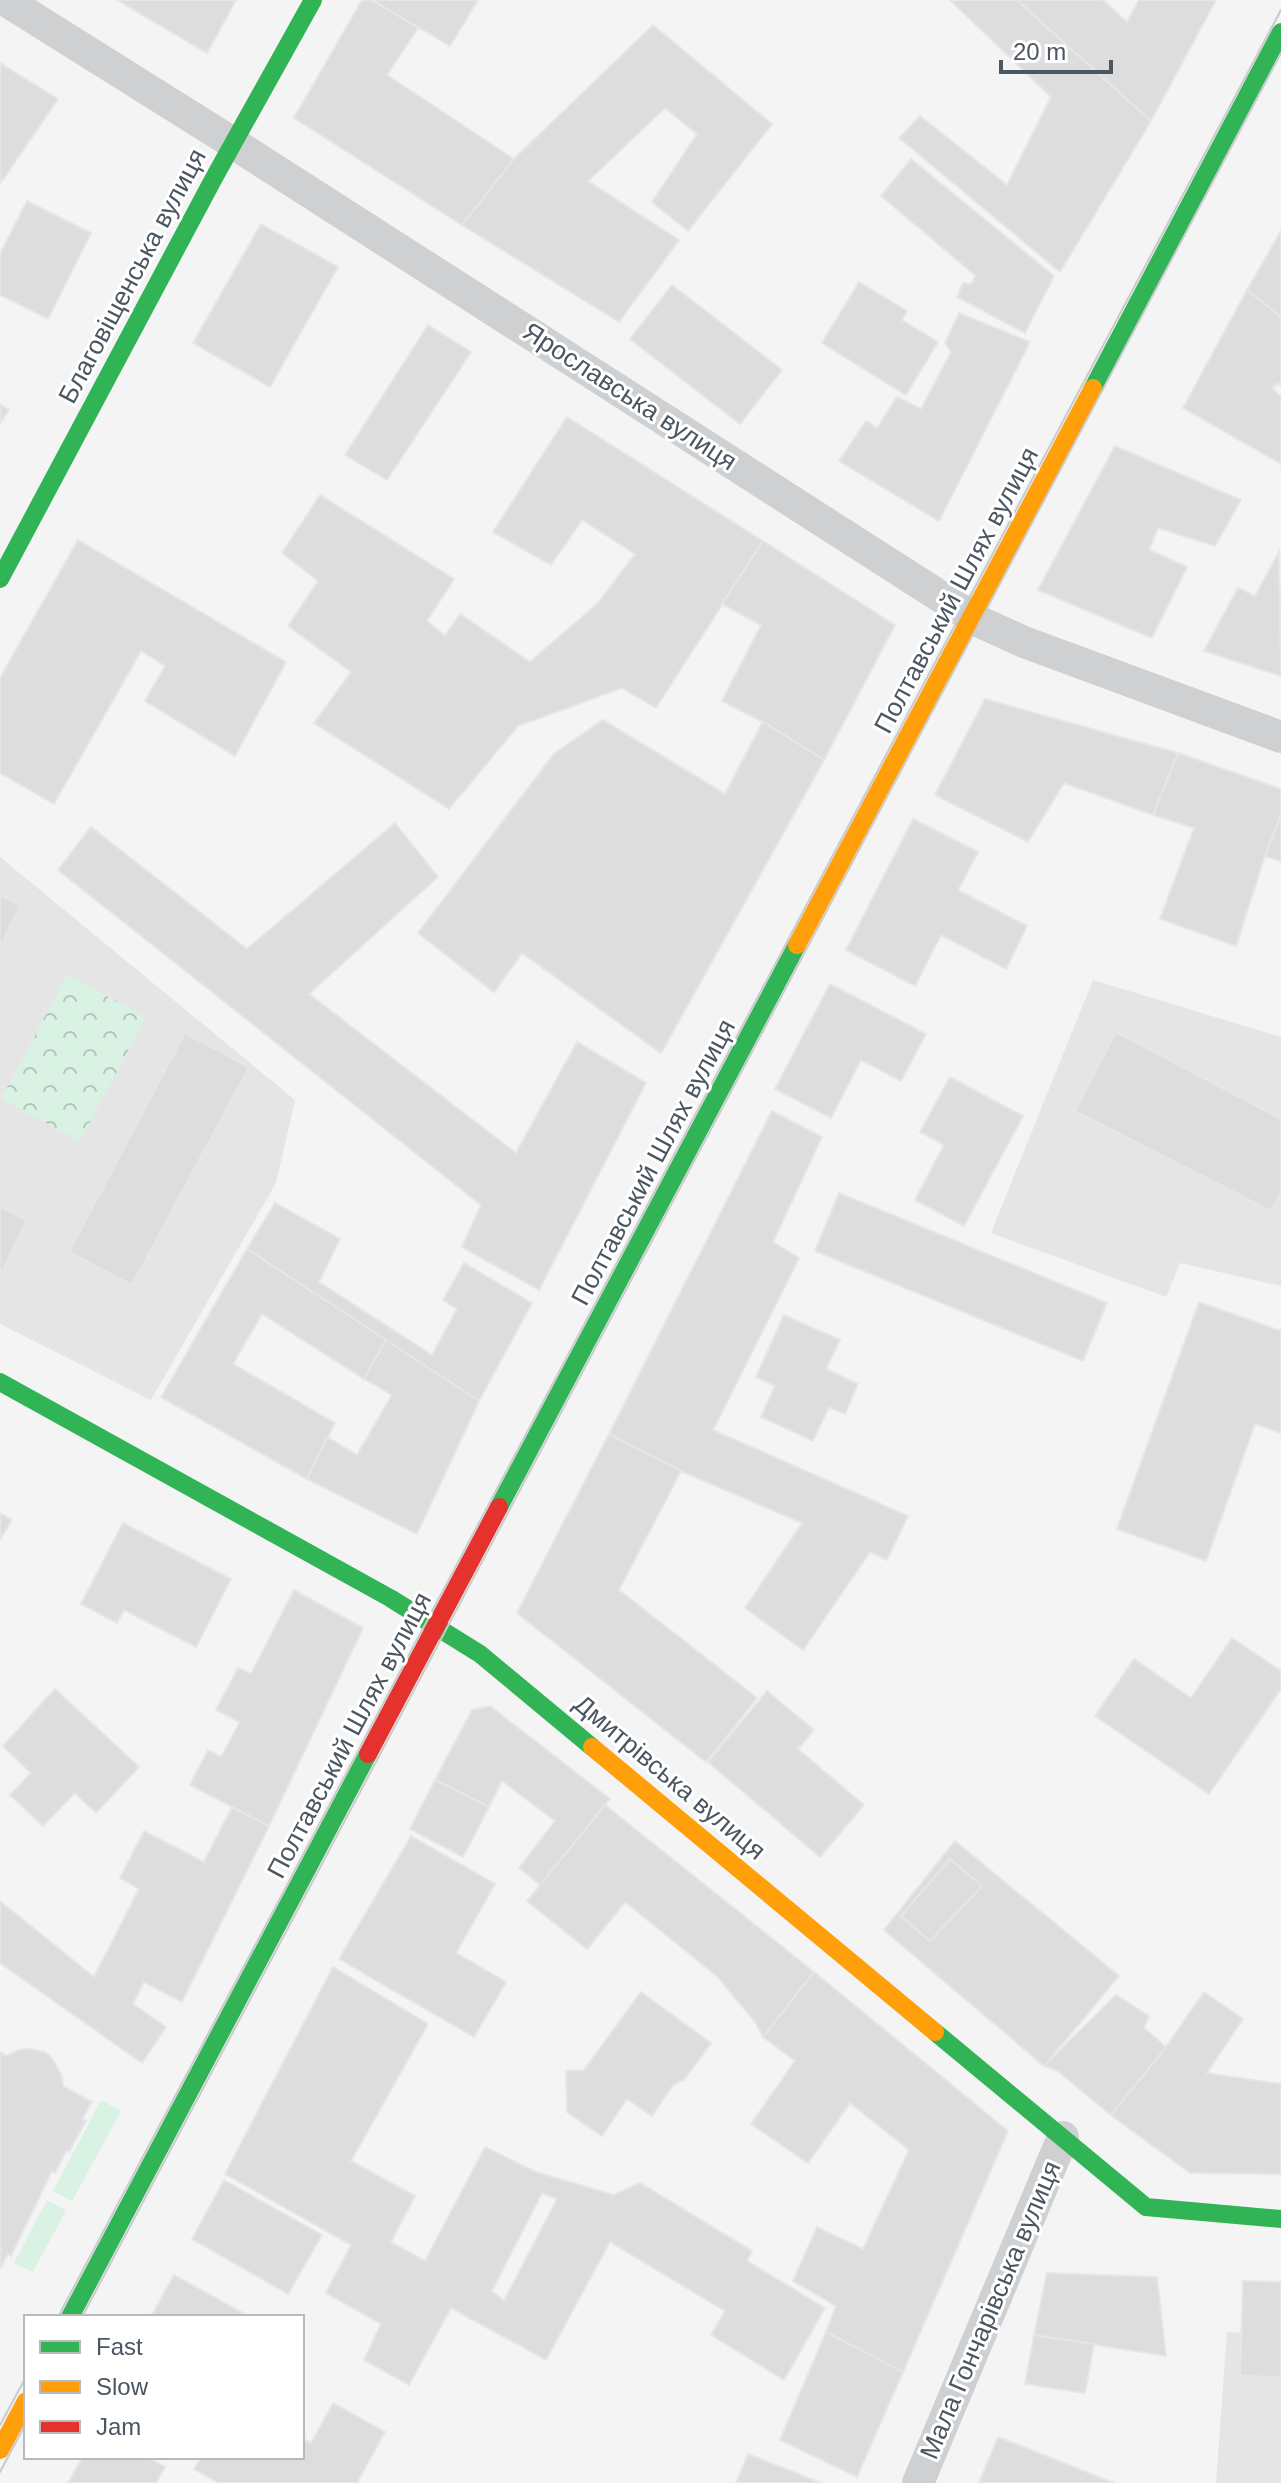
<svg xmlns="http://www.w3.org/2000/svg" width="1281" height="2483" viewBox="0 0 1281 2483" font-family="Arial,sans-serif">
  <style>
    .education { fill: #e6e5e6 }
    .green { fill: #d9f2e3 }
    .forest { fill: url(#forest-crowns) }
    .building { fill: #ddddde; stroke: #e5e6e7; stroke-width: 2; fill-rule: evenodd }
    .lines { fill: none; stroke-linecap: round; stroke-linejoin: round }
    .street { stroke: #ced0d2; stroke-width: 32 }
    .fast { stroke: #30b455; stroke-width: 18 }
    .slow { stroke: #ff9f0a; stroke-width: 18 }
    .jam { stroke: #e5322d; stroke-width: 18 }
    .tram { stroke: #c9cacc; stroke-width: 2 }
    .labels { text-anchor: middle; stroke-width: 6; stroke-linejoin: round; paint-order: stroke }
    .street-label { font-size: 26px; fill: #4a5661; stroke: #fff }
  </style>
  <defs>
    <pattern id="forest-crowns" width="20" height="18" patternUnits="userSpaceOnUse" patternTransform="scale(2)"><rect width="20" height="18" fill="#d9f2e3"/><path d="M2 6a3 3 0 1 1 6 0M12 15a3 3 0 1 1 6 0" fill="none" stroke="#b2c7bb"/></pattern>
  </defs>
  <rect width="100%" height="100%" fill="#f4f4f4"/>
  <g class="education">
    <path d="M0,857L295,1100L276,1183L151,1400L0,1324Z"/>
    <path d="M1093,980L1281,1037V1286L1180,1263L1166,1297L991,1233Z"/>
    <path d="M1227,2332L1281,2334V2483H1216Z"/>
  </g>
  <g class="green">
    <path d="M101,2100L121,2111L72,2201L53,2191Z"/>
    <path d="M47,2200L66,2210L33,2272L14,2263Z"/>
  </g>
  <path class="forest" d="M67,975L146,1017L80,1141L1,1099Z"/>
  <g class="building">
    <path d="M117,0H236L207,53Z"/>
    <path d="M362,0H372L418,28L387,75L514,159L462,225L294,118Z"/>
    <path d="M372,0H478L450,46Z"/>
    <path d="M950,0H1017L1151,121L1060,272L899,138L920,116L1007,185L1051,97Z"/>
    <path d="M1017,0H1103L1127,22L1139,0H1216L1151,121Z"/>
    <path d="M653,25L772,124L688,231L652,202L697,134L665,108L588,181L679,240L619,322L462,225L514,159Z"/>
    <path d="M0,63L58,99L0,184Z"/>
    <path d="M911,159L1054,276L1025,333L957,297L963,283L971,284L976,276L881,196Z"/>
    <path d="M27,201L91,233L48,319L0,295V254Z"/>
    <path d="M261,224L338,267L270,387L193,343Z"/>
    <path d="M1281,231V317L1247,290Z"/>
    <path d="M859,282L907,311L902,320L938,342L906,395L822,343Z"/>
    <path d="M672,285L782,370L740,424L630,339Z"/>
    <path d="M1247,290L1281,317V386L1278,383L1272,388L1281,396V464L1183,408Z"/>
    <path d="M959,313L1030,342L939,521L839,461L866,421L877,428L897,397L921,409L951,352L945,343Z"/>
    <path d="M428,325L471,352L387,480L345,455Z"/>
    <path d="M0,404L9,410L0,424Z"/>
    <path d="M567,417L763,541L656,708L622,688L518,726L449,809L314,723L351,672L288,626L318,581L282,553L320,495L454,579L427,621L445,636L460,614L530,662L598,603L635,554L582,520L551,565L493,532Z"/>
    <path d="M1115,446L1241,500L1215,546L1158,528L1149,550L1187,567L1152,638L1038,590Z"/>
    <path d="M78,540L286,662L235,756L145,701L165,666L141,651L54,804L0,773V678Z"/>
    <path d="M763,541L895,625L824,760L763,722L722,701L761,625L722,604Z"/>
    <path d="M1279,552L1281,676L1204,651L1238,588L1255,596Z"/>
    <path d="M985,699L1178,753L1153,815L1064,783L1028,842L935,795Z"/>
    <path d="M603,720L725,794L763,722L824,760L661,1053L522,953L494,992L418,933L554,754ZM609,842L668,877L632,938L572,902Z"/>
    <path d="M603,720L725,794L763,722L824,760L661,1053L522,953L494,992L418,933L554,754Z"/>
    <path d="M1178,753L1281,789V815L1265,856L1236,946L1160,919L1194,828L1153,815Z"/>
    <path d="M1281,815V861L1265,856Z"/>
    <path d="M913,819L978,852L958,890L1027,926L1006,969L941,935L915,986L846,950Z"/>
    <path d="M395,823L438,877L309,994L516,1153L577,1042L646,1083L539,1290L462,1247L481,1205L58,870L91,827L247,949Z"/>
    <path d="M0,896L20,905L0,947Z"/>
    <path d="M830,984L926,1034L901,1081L861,1060L831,1118L775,1089Z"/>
    <path d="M1116,1032L1281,1119V1191L1271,1211L1075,1111Z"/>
    <path d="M185,1033L249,1067L132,1285L69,1252Z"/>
    <path d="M950,1077L1023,1116L964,1226L915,1200L944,1145L920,1132Z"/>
    <path d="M772,1111L822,1137L773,1242L799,1258L713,1430L908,1516L887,1560L870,1552L803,1650L745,1608L802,1523L681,1471L609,1434Z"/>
    <path d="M839,1193L1107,1303L1083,1361L815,1251Z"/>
    <path d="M275,1203L340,1239L319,1282L432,1355L457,1309L443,1300L464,1263L532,1303L479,1401L247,1249Z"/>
    <path d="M0,1207L27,1220L0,1276Z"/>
    <path d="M247,1249L386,1340L364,1379L262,1314L233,1364L335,1423L307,1479L161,1397Z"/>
    <path d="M1199,1302L1281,1331V1433L1255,1424L1206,1561L1117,1529Z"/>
    <path d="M784,1315L840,1340L826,1369L858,1384L845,1414L829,1407L813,1441L761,1417L775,1386L756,1377Z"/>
    <path d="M386,1340L479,1401L417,1534L307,1479L327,1437L357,1455L392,1395L364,1379Z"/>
    <path d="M609,1434L681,1471L619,1590L757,1698L706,1762L517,1613Z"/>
    <path d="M0,1513L12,1520L0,1540Z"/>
    <path d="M123,1523L231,1579L196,1647L124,1610L117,1623L81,1604Z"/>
    <path d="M294,1590L363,1628L269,1826L190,1785L208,1750L221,1757L240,1722L216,1710L238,1668L251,1674Z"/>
    <path d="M1232,1638L1281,1671V1689L1209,1794L1095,1716L1134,1659L1191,1698Z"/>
    <path d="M55,1689L139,1767L96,1813L75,1793L43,1826L10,1795L31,1773L3,1746Z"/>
    <path d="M767,1691L814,1730L798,1749L864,1805L820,1857L708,1762Z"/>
    <path d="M490,1706L610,1799L541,1885L519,1868L555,1821L502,1781L489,1807L435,1780L472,1710Z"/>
    <path d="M435,1780L489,1807L463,1857L410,1829Z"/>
    <path d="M605,1805L814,1972L763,2037L755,2022L718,1977L625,1902L587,1949L527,1901Z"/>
    <path d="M232,1807L269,1826L182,2002L144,1982L133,2004L166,2027L142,2063L0,1963V1901L94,1977L139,1889L120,1878L144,1831L204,1862Z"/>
    <path d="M411,1836L495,1884L456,1953L506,1982L474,2037L339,1959Z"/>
    <path d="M955,1841L1119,1976L1044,2066L884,1930Z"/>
    <path d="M950,1859L982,1886L930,1941L901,1916Z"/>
    <path d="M333,1967L428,2024L351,2161L415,2196L391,2242L425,2261L485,2147L536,2172L614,2195L640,2183L752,2251L747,2261L825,2308L784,2380L711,2335L725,2311L610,2242L546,2360L451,2308L409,2385L364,2360L381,2324L326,2293L351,2245L225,2174ZM542,2193L557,2199L504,2301L492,2291Z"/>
    <path d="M814,1972L1008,2131L903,2372L826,2332L836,2306L793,2281L817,2227L863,2249L909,2150L850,2103L808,2163L751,2124L795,2061L763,2037Z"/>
    <path d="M641,1992L711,2043L684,2080L673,2085L652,2116L627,2099L602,2136L567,2112L566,2071L584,2070Z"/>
    <path d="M1204,1992L1243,2019L1207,2073L1281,2084V2174L1190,2173L1111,2115L1166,2047Z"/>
    <path d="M1116,1995L1149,2016L1144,2028L1166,2047L1111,2115L1059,2072L1044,2066Z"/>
    <path d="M31,2049L44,2052L52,2058L62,2076L63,2086L92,2102L82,2119L86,2121L69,2152L66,2151L55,2173L52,2171L11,2256L8,2254L0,2269V2052L6,2056L18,2050Z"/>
    <path d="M224,2180L322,2235L288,2294L192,2239Z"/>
    <path d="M1047,2273L1157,2277L1166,2356L1034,2335Z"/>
    <path d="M174,2275L250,2317H151Z"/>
    <path d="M1243,2281L1281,2282V2377L1240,2376Z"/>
    <path d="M826,2332L903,2372L857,2477L780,2440Z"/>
    <path d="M1034,2335L1094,2344L1085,2393L1025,2384Z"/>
    <path d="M333,2403L385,2432L357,2483H219L194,2469L201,2457H302V2438L311,2443Z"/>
    <path d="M998,2437L1114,2483H979Z"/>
    <path d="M748,2454L821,2483H736Z"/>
    <path d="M83,2457H147L165,2467L156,2483H68Z"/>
  </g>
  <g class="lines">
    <g class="street">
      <path d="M5,0L233,143L980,622L1024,642L1281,737"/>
      <path d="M918,2483L1063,2137"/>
    </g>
    <g class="fast">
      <path d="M1093,388L1281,32"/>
      <path d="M0,579L215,176L313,0"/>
      <path d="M0,1382L390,1598L480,1654L592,1747"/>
      <path d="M499,1507L797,945"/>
      <path d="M935,2032L1146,2207L1281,2219"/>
      <path d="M70,2317L368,1754"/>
    </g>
    <g class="slow">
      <path d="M797,945L1093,388"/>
      <path d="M592,1747L935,2032"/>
      <path d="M0,2450L26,2401"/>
    </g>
    <path class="jam" d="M368,1754L499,1507"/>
    <g class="tram">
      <path d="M58,2317L1281,10"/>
      <path d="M82,2317L1281,53"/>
      <path d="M0,2425L26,2377"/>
      <path d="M0,2472L26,2423"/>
    </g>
  </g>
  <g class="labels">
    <g class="street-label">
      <text transform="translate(132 276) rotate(-62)" y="9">Благовіщенська вулиця</text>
      <text transform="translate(630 396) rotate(33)" y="9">Ярославська вулиця</text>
      <text transform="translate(956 590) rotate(-62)" y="9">Полтавський Шлях вулиця</text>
      <text transform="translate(653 1162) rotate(-62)" y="9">Полтавський Шлях вулиця</text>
      <text transform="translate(349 1735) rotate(-62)" y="9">Полтавський Шлях вулиця</text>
      <text transform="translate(670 1777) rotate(40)" y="9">Дмитрівська вулиця</text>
      <text transform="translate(990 2310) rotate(-67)" y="9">Мала Гончарівська вулиця</text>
    </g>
  </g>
  <rect x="24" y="2315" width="280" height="144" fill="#ffffff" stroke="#b7bbc0" stroke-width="2"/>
  <rect x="40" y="2341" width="40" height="12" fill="#30b455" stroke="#b7bbc0" stroke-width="2"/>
  <text x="96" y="2355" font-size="24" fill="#4a5661">Fast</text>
  <rect x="40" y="2381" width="40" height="12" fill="#ff9f0a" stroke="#b7bbc0" stroke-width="2"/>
  <text x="96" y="2395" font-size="24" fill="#4a5661">Slow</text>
  <rect x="40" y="2421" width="40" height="12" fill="#e5322d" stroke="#b7bbc0" stroke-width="2"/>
  <text x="96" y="2435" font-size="24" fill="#4a5661">Jam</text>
  <path d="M1001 60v12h110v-12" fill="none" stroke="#4a5661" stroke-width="4"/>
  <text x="1013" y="60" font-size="24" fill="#4a5661" stroke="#ffffff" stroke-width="6" paint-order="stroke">20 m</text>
</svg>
